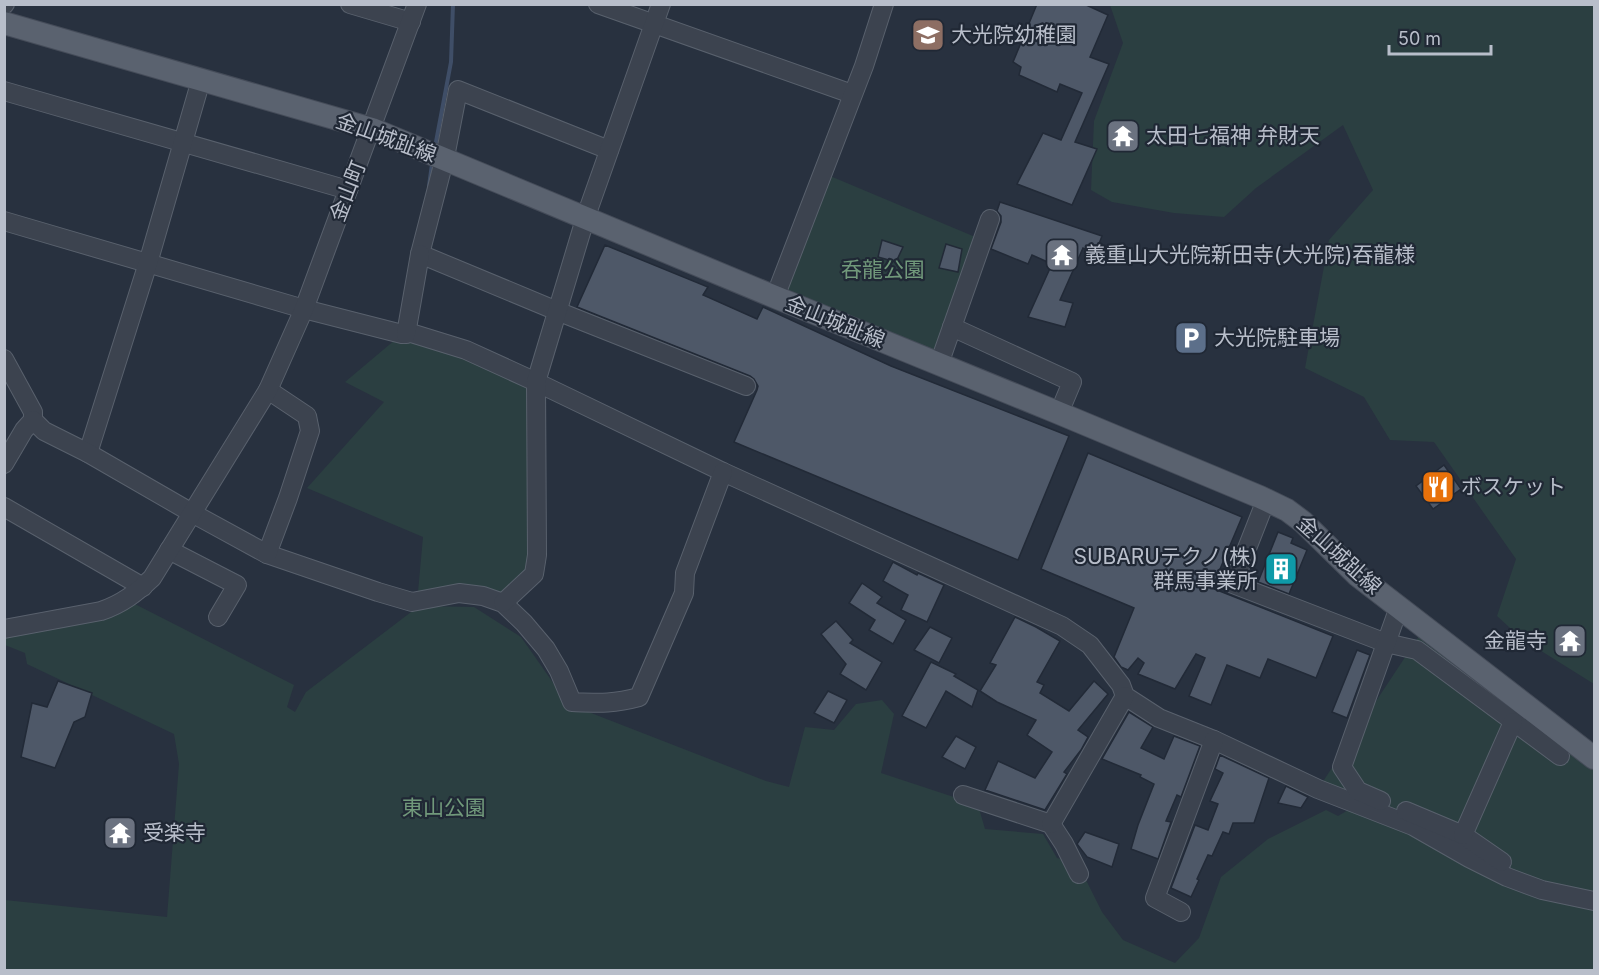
<svg xmlns="http://www.w3.org/2000/svg" width="1599" height="975" viewBox="0 0 1599 975" font-family="Inter,'Noto Sans JP',sans-serif">
  <style>
    .green { fill: #2b3f41 }
    .lines { fill: none; stroke-linecap: round; stroke-linejoin: round }
    .stream { stroke: #3f4e67; stroke-width: 4 }
    .building { fill: #4e5868; stroke: #222a37; stroke-width: 1.5 }
    .minor-casing { stroke: #59616d; stroke-width: 20 }
    .major-casing { stroke: #454c59; stroke-width: 24 }
    .minor { stroke: #3c434f; stroke-width: 18 }
    .major { stroke: #5a626f; stroke-width: 22 }
    .labels { text-anchor: middle; stroke-width: 4.5; stroke-linejoin: round; paint-order: stroke }
    .poi-label { font-size: 21px; fill: #b8beca; stroke: #202835; text-anchor: start }
    .street-label { font-size: 21px; fill: #b8beca; stroke: #202835 }
    .park-label { font-size: 21px; fill: #71997b; stroke: #202835 }
  </style>
  <rect width="100%" height="100%" fill="#28313f"/>
  <g class="green">
    <path d="M1110,5H1594V684L1522,639L1497,616L1516,559L1434,442L1390,440L1364,397L1305,368L1329,240L1373,190L1343,125L1256,188L1224,217L1174,213L1112,202L1091,190L1094,121L1123,43Z"/>
    <path d="M823,173L980,239L933,362L775,297Z"/>
    <path d="M402,334L536,382L537,555L503,603L418,592L423,537L307,488L384,402L345,382Z"/>
    <path d="M127,600L294,685L287,707L295,712L306,692L419,606L474,607L521,637L568,704L766,781L789,787L805,727L834,730L856,704L882,700L894,714L881,773L978,805L985,829L1043,834L1057,858L1070,861L1087,882L1102,912L1123,940L1175,963L1199,938L1221,877L1268,839L1326,810L1338,816L1357,805L1318,789L1425,627L1594,758V970H5V900L167,917L179,764L174,734L27,664L25,653L5,645L4,628Z"/>
  </g>
  <g class="lines">
    <g class="stream">
      <path d="M435,147L451,62L453,4"/>
      <path d="M429,186L432,164"/>
    </g>
  </g>
  <g class="building">
    <path d="M1037,4H1084L1108,15L1090,57L1109,64L1075,142L1097,149L1072,205L1017,184L1043,133L1061,140L1082,93L1060,84L1057,92L1019,75L1021,67L1013,62Z"/>
    <path d="M1120,122L1133,128L1129,147L1113,142Z"/>
    <path d="M1000,202L1102,236L1095,254L1083,248L1060,300L1073,303L1065,327L1028,317L1052,264L1032,255L1028,264L991,249L1001,222V216L997,211Z"/>
    <path d="M882,240L903,247L896,262L878,257Z"/>
    <path d="M946,244L962,249L958,272L939,268Z"/>
    <path d="M605,245L708,287L703,295L757,319L763,307L891,366L1069,436L1018,560L734,442L757,390L758,386L754,379L750,376L577,307Z"/>
    <path d="M1088,453L1242,517L1212,588L1333,636L1316,678L1268,659L1260,678L1227,665L1211,705L1189,696L1205,658L1196,654L1175,689L1138,674L1144,663L1138,658L1128,670L1121,667L1114,657L1134,608L1041,569Z"/>
    <path d="M1444,465L1461,489L1433,509L1416,486Z"/>
    <path d="M1278,532L1293,538L1291,543L1307,550L1289,594L1258,582Z"/>
    <path d="M893,562L917,575L918,573L944,585L927,622L901,610L908,595L883,581Z"/>
    <path d="M862,583L882,597L877,603L906,620L893,644L869,630L875,620L849,603Z"/>
    <path d="M1015,617L1036,627L1060,641L1037,682L1044,685L1040,693L1069,711L1094,681L1108,694L1078,730L1088,737L1081,750L1064,772L1067,774L1045,810L985,790L998,761L1035,778L1052,752L1027,735L1036,720L997,702L980,691L996,665L990,663Z"/>
    <path d="M836,621L853,640L850,643L882,662L866,690L840,674L846,664L821,634Z"/>
    <path d="M930,627L952,638L939,663L914,650Z"/>
    <path d="M1357,650L1370,655L1347,718L1332,712Z"/>
    <path d="M931,662L956,674L954,676L978,690L972,707L946,691L926,728L902,716Z"/>
    <path d="M58,681L92,693L85,717L74,722L55,768L21,757L32,703L47,707Z"/>
    <path d="M828,691L847,700L834,723L814,713Z"/>
    <path d="M1129,712L1153,727L1141,748L1164,759L1174,736L1200,746L1181,797L1177,795L1166,821L1171,822L1158,859L1131,849L1138,825L1154,784L1140,777L1141,775L1102,759Z"/>
    <path d="M956,736L976,747L965,769L942,757Z"/>
    <path d="M1220,755L1269,778L1254,823H1233L1229,834L1223,832L1212,856L1208,855L1197,879L1199,880L1191,897L1171,888L1195,825L1208,830L1218,804L1210,801L1223,773L1215,769Z"/>
    <path d="M1286,786L1308,797L1301,808L1278,803Z"/>
    <path d="M1085,832L1119,844L1112,867L1087,857L1077,844Z"/>
  </g>
  <g class="lines">
    <g class="minor-casing">
      <g id="minor">
        <path d="M350,4L411,22"/>
        <path d="M598,4L852,94"/>
        <path d="M4,5L5,4"/>
        <path d="M4,91L348,190"/>
        <path d="M609,150L458,90L445,157L420,254L557,311L746,386"/>
        <path d="M4,221L304,309L402,334L411,333L466,350L536,382L723,472L1062,626L1090,645L1121,685L1125,696L1159,718L1214,740L1318,789L1413,826L1469,858L1507,877L1542,890L1594,901"/>
        <path d="M775,297L864,66L884,4"/>
        <path d="M952,327L1072,382L1059,413"/>
        <path d="M406,334L420,254"/>
        <path d="M4,359L33,412V420"/>
        <path d="M939,364L990,219"/>
        <path d="M88,453L148,263L201,80"/>
        <path d="M4,464L24,430L33,420L44,431L88,453L192,513L267,554L378,592L412,602L459,593L483,596L503,603L524,623L546,649L559,671L572,702C599,703 613,704 639,697L684,593L685,573L723,472"/>
        <path d="M1266,500L1233,584L1386,643L1417,650L1560,756"/>
        <path d="M4,507L143,587"/>
        <path d="M169,550L237,585L218,617"/>
        <path d="M267,554L288,498L310,431L307,416L268,390"/>
        <path d="M503,603L534,574L537,555L536,382L586,216L661,4"/>
        <path d="M4,629L101,611C122,604 136,593 152,578L268,390L304,309L417,4"/>
        <path d="M963,795L1051,824L1064,844L1079,874"/>
        <path d="M1381,801L1358,791L1342,767L1399,607"/>
        <path d="M1406,811L1463,835L1502,862"/>
        <path d="M1051,824L1125,696"/>
        <path d="M1463,835L1513,722"/>
        <path d="M1181,912L1155,898L1214,740"/>
      </g>
    </g>
    <g class="major-casing">
      <path id="major" d="M4,23L372,129L775,297L1054,411L1260,497L1287,510L1303,522L1357,575L1594,758"/>
    </g>
    <use href="#minor" class="minor"/>
    <use href="#major" class="major"/>
  </g>
  <defs>
    <g id="school-square" transform="scale(1.725)"><rect x="-9" y="-9" width="18" height="18" rx="4" fill="#8d6e63" stroke="#202835"/><path d="M0-5L7-2L0 1L-7-2ZM-4 1L0 2.5L4 1V4Q0 6-4 4Z" fill="#fff"/></g>
    <g id="temple-square" transform="scale(1.725)"><rect x="-9" y="-9" width="18" height="18" rx="4" fill="#6b7280" stroke="#202835"/><path d="M0-6L5-2H3V0L6.5 2.5H4V6H1.5V3h-3V6H-4V2.5H-6.5L-3 0V-2H-5Z" fill="#fff"/></g>
    <g id="parking-square" transform="scale(1.725)"><rect x="-9" y="-9" width="18" height="18" rx="4" fill="#5c6f8a" stroke="#202835"/><path d="M-3.5-5.5H1a3.5 3.5 0 0 1 0 7H-1V5.5H-3.5ZM-1-3.4V-.6H.8a1.4 1.4 0 0 0 0-2.8Z" fill="#fff"/></g>
    <g id="restaurant-square" transform="scale(1.725)"><rect x="-9" y="-9" width="18" height="18" rx="4" fill="#e8710a" stroke="#202835"/><path d="M-5-6h1v4h1v-4h1v4h1v-4h1v5L-1.5 .5V6h-2V.5L-5-1ZM5-6V6H3V1.5H1.5Q1.5-4 5-6Z" fill="#fff"/></g>
    <g id="building-square" transform="scale(1.725)"><rect x="-9" y="-9" width="18" height="18" rx="4" fill="#0f9aa8" stroke="#202835"/><path d="M-4-6H4V6H1V3H-1V6H-4ZM-2.5-4.3h1.7v1.8h-1.7ZM.8-4.3h1.7v1.8H.8ZM-2.5-1h1.7V.8h-1.7ZM.8-1h1.7V.8H.8Z" fill="#fff"/></g>
  </defs>
  <g fill-rule="evenodd">
    <use href="#school-square" x="928" y="35"/>
    <use href="#temple-square" x="1123" y="136"/>
    <use href="#temple-square" x="1062" y="255"/>
    <use href="#parking-square" x="1191" y="338"/>
    <use href="#restaurant-square" x="1438" y="487"/>
    <use href="#building-square" x="1281" y="569"/>
    <use href="#temple-square" x="1570" y="641"/>
    <use href="#temple-square" x="120" y="833"/>
  </g>
  <g class="labels">
    <g class="poi-label">
      <text x="951" y="42">大光院幼稚園</text>
      <text x="1146" y="143">太田七福神 弁財天</text>
      <text x="1085" y="262">義重山大光院新田寺(大光院)吞龍様</text>
      <text x="1214" y="345">大光院駐車場</text>
      <text x="1461" y="494">ボスケット</text>
      <text x="1258" y="564" text-anchor="end">SUBARUテクノ(株)<tspan x="1258" dy="24">群馬事業所</tspan></text>
      <text x="1547" y="648" text-anchor="end">金龍寺</text>
      <text x="143" y="840">受楽寺</text>
    </g>
    <g class="street-label">
      <text transform="translate(386 138) rotate(20)" y="7">金山城趾線</text>
      <text transform="translate(348 191) rotate(-69)" y="7">金山町</text>
      <text transform="translate(835 322) rotate(22)" y="7">金山城趾線</text>
      <text transform="translate(1339 555) rotate(42)" y="7">金山城趾線</text>
    </g>
    <g class="park-label">
      <text x="883" y="277">呑龍公園</text>
      <text x="444" y="815">東山公園</text>
    </g>
  </g>
  <rect width="1599" height="975" fill="none" stroke="#b8beca" stroke-width="12"/>
  <path d="M1389 45v9h102v-9" fill="none" stroke="#b8beca" stroke-width="3"/>
  <text x="1398" y="45" font-size="18" fill="#b8beca" stroke="#202835" stroke-width="4.5" paint-order="stroke">50 m</text>
</svg>
